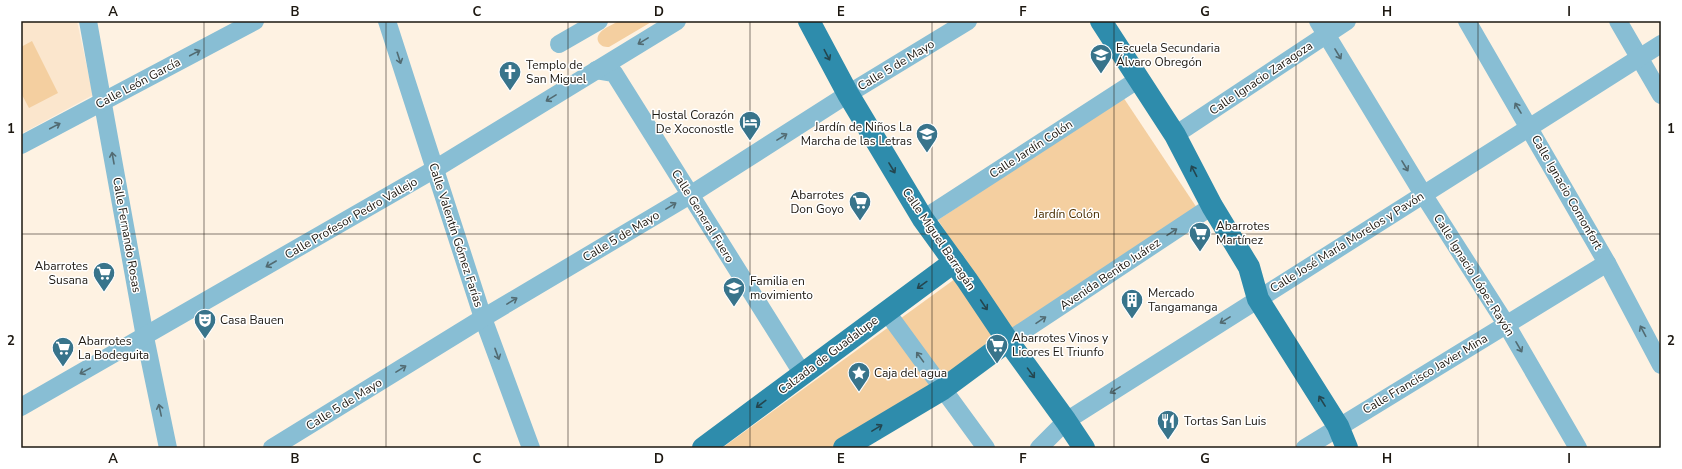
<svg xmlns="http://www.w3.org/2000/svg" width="1682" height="469" viewBox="0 0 1682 469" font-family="'Nunito Sans',sans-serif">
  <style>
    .built { fill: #fbe6cd }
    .green { fill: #f4cfa0 }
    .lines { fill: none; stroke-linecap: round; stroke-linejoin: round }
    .minor { stroke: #88bed4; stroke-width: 18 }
    .major { stroke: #2e8cac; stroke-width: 22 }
    .oneway { stroke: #526b72 }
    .oneway2 { stroke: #24464f }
    .grid { fill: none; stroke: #1d1811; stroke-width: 1; stroke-opacity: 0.55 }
    .labels { text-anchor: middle; stroke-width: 3; stroke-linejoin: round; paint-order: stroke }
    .poi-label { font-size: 12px; fill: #1d1811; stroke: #fff; text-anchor: start }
    .street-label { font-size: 12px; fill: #1d1811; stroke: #fff }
    .park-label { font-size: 12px; fill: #482d00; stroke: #fff }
    .neatline { fill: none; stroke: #1d1811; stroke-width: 1.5 }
    .grid-label { font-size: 13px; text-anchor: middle; font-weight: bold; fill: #1d1811 }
  </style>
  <rect width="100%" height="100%" fill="#fef2e2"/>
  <path class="built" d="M21,21H77L93,95L21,134Z"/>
  <g class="green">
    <path d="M619,21H653L609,47C604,47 600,46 598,41C595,31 612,25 619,21Z"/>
    <path d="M32,41L58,93L29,108L21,93V47Z"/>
    <path d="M1123,97L1197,208L1011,331L938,220Z"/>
    <path d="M959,276L1001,337L940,385L830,448H722Z"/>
  </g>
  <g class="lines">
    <g class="minor">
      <path d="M88,21L145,337L168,448"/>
      <path d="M387,21L483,318L531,448"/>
      <path d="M1318,21L1423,194L1506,324L1578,448"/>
      <path d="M1467,21L1607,263L1661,365"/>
      <path d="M1618,21L1661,95"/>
      <path d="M559,44L599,21"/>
      <path d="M596,70L614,73L802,373"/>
      <path d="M1175,135L1347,21"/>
      <path d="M21,145L255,21"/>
      <path d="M923,219L1139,79"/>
      <path d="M886,311L986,448"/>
      <path d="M1008,341L1212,206"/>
      <path d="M21,407L435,169L677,21"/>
      <path d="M272,448L483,318L690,195L848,94L968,21"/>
      <path d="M1039,448L1066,421L1661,44"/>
      <path d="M1305,448L1607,263"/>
    </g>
    <g class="major">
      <path d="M809,21L848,94L923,219L967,280L1008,341L1066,421L1084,448"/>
      <path d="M1101,21L1175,135L1212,206L1249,267L1258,299L1338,426L1347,448"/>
      <path d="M703,448L954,262"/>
      <path d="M844,448L943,389L1008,341"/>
    </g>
  </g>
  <defs><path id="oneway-shaft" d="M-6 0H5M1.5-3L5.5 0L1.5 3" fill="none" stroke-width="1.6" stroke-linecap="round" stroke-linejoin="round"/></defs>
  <g class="oneway">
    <use href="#oneway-shaft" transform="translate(643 41) rotate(149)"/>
    <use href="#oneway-shaft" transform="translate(195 53) rotate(-28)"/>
    <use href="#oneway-shaft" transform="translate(1338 54) rotate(59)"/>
    <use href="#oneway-shaft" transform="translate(399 58) rotate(72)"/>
    <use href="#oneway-shaft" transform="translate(551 98) rotate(148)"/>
    <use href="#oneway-shaft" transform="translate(1518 108) rotate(-121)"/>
    <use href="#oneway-shaft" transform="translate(55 126) rotate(-28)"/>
    <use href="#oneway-shaft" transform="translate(782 137) rotate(-32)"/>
    <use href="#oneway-shaft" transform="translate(113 158) rotate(-100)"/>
    <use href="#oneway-shaft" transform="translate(1405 166) rotate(59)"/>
    <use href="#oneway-shaft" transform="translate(671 206) rotate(-31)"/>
    <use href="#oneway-shaft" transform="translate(1172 232) rotate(-34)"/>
    <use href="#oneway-shaft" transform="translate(271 264) rotate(150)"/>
    <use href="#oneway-shaft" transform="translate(512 301) rotate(-31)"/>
    <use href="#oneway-shaft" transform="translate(1041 320) rotate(-34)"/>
    <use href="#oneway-shaft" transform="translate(1225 320) rotate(148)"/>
    <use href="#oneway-shaft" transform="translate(1643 331) rotate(-118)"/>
    <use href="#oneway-shaft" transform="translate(1519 347) rotate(60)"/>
    <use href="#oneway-shaft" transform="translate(497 354) rotate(70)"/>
    <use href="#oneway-shaft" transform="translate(920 357) rotate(-126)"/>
    <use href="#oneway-shaft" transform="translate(401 369) rotate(-32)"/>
    <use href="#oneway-shaft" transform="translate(85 371) rotate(151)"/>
    <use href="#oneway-shaft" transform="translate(1115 390) rotate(148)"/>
    <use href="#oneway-shaft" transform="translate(160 410) rotate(-102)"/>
  </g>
  <g class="oneway2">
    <use href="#oneway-shaft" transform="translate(827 55) rotate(62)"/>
    <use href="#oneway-shaft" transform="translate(892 168) rotate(59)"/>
    <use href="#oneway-shaft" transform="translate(1194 171) rotate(-117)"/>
    <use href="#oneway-shaft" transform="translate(922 285) rotate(144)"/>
    <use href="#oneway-shaft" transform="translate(984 305) rotate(56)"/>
    <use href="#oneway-shaft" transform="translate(1031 373) rotate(54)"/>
    <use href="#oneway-shaft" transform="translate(1322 401) rotate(-122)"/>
    <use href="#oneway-shaft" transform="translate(761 404) rotate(143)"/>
    <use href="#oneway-shaft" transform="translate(877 428) rotate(-31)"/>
  </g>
  <path class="grid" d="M204,21V448M386,21V448M568,21V448M750,21V448M932,21V448M1114,21V448M1296,21V448M1478,21V448M21,234H1661"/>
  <defs>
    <g id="school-pin" transform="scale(1.15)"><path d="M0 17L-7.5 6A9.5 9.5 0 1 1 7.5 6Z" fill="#38748b" stroke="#fff"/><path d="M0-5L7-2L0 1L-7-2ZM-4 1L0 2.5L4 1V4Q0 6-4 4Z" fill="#fff"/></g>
    <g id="church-pin" transform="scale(1.15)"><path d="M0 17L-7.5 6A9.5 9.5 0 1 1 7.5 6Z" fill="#38748b" stroke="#fff"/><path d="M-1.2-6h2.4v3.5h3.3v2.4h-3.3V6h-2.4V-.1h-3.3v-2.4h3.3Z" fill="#fff"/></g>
    <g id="hotel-pin" transform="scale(1.15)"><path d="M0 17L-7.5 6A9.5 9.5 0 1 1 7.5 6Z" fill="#38748b" stroke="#fff"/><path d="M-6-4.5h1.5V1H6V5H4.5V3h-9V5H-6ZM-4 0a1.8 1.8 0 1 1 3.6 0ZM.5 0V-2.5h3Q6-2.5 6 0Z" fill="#fff"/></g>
    <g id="supermarket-pin" transform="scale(1.15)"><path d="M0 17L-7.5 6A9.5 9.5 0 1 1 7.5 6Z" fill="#38748b" stroke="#fff"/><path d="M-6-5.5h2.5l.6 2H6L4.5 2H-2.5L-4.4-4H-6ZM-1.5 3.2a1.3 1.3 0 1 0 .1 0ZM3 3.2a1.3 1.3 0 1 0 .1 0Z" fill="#fff"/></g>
    <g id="building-pin" transform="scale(1.15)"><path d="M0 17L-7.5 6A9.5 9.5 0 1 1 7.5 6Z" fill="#38748b" stroke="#fff"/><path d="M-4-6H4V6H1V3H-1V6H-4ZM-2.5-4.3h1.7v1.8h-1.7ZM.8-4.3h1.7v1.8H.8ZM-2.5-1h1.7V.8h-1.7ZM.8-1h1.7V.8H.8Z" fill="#fff"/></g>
    <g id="theatre-pin" transform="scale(1.15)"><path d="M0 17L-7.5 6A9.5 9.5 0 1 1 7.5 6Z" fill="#38748b" stroke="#fff"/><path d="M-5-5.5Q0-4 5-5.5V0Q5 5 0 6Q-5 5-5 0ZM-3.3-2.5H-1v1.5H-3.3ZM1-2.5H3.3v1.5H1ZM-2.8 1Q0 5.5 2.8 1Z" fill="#fff"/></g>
    <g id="sight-pin" transform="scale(1.15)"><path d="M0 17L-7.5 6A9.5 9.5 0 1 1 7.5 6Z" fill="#38748b" stroke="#fff"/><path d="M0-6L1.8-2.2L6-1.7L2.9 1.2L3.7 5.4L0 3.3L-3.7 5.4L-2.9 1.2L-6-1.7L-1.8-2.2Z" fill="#fff"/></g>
    <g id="restaurant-pin" transform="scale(1.15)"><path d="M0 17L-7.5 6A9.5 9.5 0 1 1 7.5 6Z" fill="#38748b" stroke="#fff"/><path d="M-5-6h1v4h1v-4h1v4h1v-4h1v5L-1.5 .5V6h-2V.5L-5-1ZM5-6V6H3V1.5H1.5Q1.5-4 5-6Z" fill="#fff"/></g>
  </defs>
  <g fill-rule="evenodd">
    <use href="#school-pin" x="1101" y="55"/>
    <use href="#church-pin" x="510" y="72"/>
    <use href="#hotel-pin" x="750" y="122"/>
    <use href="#school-pin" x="927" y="134"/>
    <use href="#supermarket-pin" x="860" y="202"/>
    <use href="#supermarket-pin" x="1200" y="233"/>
    <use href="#supermarket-pin" x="104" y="273"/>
    <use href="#school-pin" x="734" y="288"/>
    <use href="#building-pin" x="1132" y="300"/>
    <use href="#theatre-pin" x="205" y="320"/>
    <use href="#supermarket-pin" x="997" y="345"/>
    <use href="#supermarket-pin" x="63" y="348"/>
    <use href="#sight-pin" x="859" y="373"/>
    <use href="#restaurant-pin" x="1168" y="421"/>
  </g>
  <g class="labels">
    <g class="poi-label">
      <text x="1116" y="52">Escuela Secundaria<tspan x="1116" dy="14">Álvaro Obregón</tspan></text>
      <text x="526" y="69">Templo de<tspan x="526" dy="14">San Miguel</tspan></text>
      <text x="734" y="119" text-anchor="end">Hostal Corazón<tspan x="734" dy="14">De Xoconostle</tspan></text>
      <text x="912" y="131" text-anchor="end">Jardín de Niños La<tspan x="912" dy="14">Marcha de las Letras</tspan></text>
      <text x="844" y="199" text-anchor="end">Abarrotes<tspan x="844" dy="14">Don Goyo</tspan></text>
      <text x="1216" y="230">Abarrotes<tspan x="1216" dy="14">Martínez</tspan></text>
      <text x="88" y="270" text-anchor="end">Abarrotes<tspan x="88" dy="14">Susana</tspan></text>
      <text x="750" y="285">Familia en<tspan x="750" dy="14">movimiento</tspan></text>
      <text x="1148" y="297">Mercado<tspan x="1148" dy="14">Tangamanga</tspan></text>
      <text x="220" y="324">Casa Bauen</text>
      <text x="1012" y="342">Abarrotes Vinos y<tspan x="1012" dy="14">Licores El Triunfo</tspan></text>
      <text x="78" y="345">Abarrotes<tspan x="78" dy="14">La Bodeguita</tspan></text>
      <text x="874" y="377">Caja del agua</text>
      <text x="1184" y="425">Tortas San Luis</text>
    </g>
    <g class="street-label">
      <text transform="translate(896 65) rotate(-31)" y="4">Calle 5 de Mayo</text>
      <text transform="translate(1261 78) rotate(-34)" y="4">Calle Ignacio Zaragoza</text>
      <text transform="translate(138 83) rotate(-28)" y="4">Calle León García</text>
      <text transform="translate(1031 149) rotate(-33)" y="4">Calle Jardín Colón</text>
      <text transform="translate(1567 192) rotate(60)" y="4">Calle Ignacio Comonfort</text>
      <text transform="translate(703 216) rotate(58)" y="4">Calle General Fuero</text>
      <text transform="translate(351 218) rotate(-30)" y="4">Calle Profesor Pedro Vallejo</text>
      <text transform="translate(127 235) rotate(80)" y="4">Calle Fernando Rosas</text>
      <text transform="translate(456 235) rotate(72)" y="4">Calle Valentín Gómez Farías</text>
      <text transform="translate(621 236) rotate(-31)" y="4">Calle 5 de Mayo</text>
      <text transform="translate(939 239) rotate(56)" y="4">Calle Miguel Barragán</text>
      <text transform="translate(1347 242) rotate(-32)" y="4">Calle José María Morelos y Pavón</text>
      <text transform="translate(1110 274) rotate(-34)" y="4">Avenida Benito Juárez</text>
      <text transform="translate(1474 275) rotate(58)" y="4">Calle Ignacio López Rayón</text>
      <text transform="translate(828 355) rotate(-37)" y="4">Calzada de Guadalupe</text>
      <text transform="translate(1425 374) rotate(-31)" y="4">Calle Francisco Javier Mina</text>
      <text transform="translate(344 404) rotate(-32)" y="4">Calle 5 de Mayo</text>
    </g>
    <g class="park-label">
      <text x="1067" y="218">Jardín Colón</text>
    </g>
  </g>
  <rect width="1682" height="469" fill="none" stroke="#ffffff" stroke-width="44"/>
  <rect x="22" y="22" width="1638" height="425" class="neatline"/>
  <g class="grid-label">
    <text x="113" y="16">A</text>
    <text x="295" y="16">B</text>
    <text x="477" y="16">C</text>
    <text x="659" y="16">D</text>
    <text x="841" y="16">E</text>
    <text x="1023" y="16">F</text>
    <text x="1205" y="16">G</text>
    <text x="1387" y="16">H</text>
    <text x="1569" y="16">I</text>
    <text x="11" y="133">1</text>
    <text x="1671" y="133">1</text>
    <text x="11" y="345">2</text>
    <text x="1671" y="345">2</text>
    <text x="113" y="463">A</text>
    <text x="295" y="463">B</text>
    <text x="477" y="463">C</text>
    <text x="659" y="463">D</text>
    <text x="841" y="463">E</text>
    <text x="1023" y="463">F</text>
    <text x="1205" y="463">G</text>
    <text x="1387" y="463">H</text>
    <text x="1569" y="463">I</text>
  </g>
</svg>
